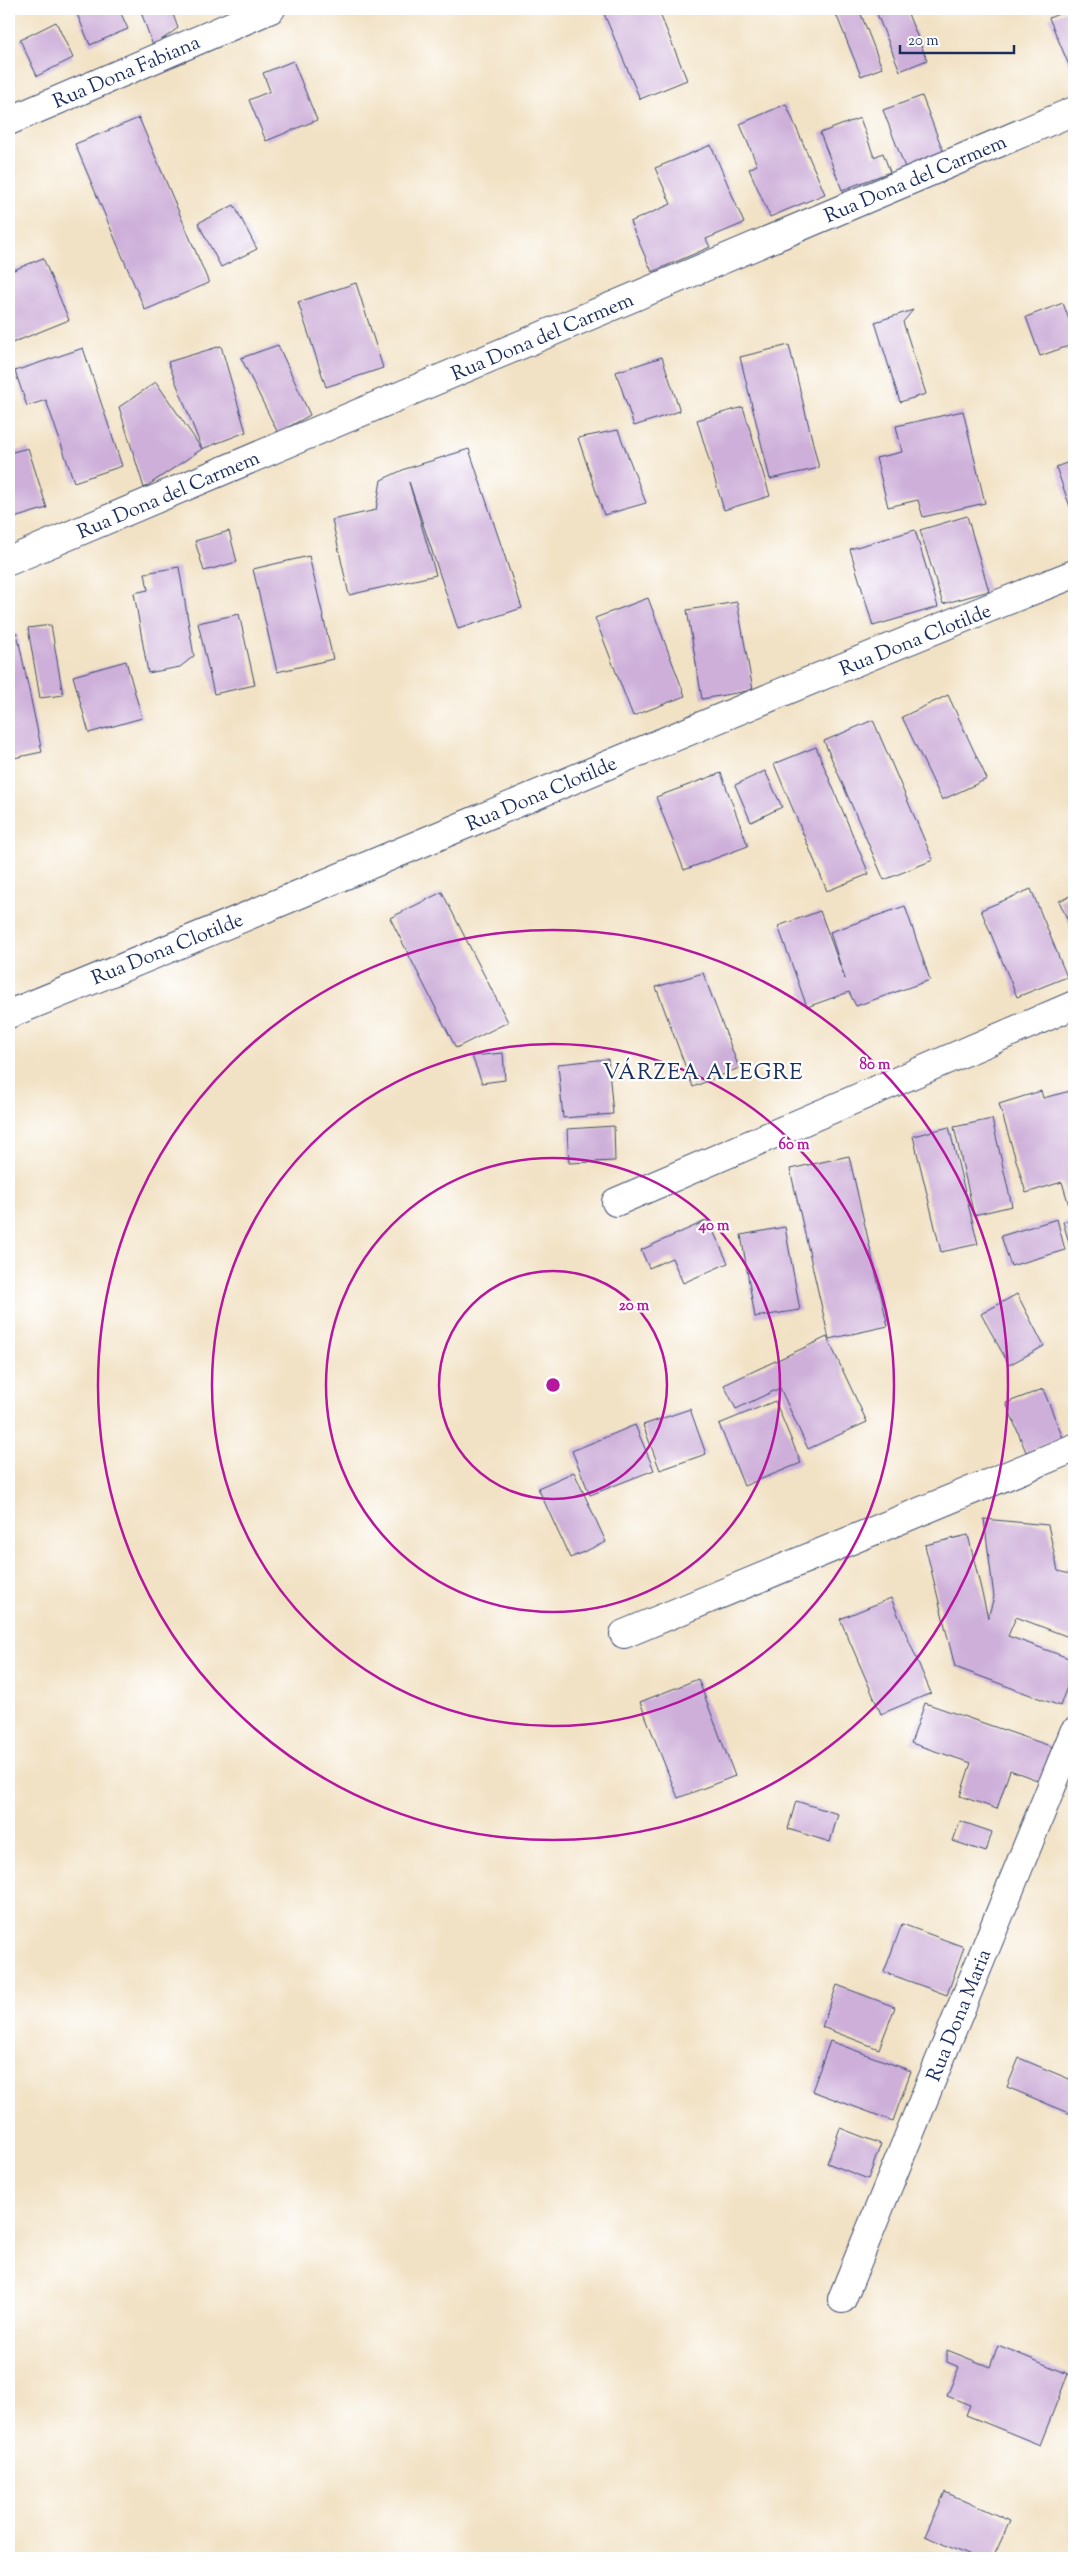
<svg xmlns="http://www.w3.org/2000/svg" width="1083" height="2567" viewBox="0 0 1083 2567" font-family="'Sorts Mill Goudy',serif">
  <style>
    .building { fill: #cdafd9 }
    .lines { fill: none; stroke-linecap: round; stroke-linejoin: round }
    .street-casing { stroke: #3b4a6d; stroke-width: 30 }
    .street { stroke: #fff; stroke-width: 28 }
    .ring { fill: none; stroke: #b5179e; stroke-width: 2.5 }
    .labels { text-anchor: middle; stroke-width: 4.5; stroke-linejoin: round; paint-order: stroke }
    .street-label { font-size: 20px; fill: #1b2f5e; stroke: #fff }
    .quarter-label { font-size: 22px; letter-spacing: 1px; fill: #1b2f5e; stroke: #fff }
    .centre { fill: #b5179e; stroke: #fff; stroke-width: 2.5 }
    .ring-label { font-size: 15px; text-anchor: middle; font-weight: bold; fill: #b5179e; stroke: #fff; stroke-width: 4.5; stroke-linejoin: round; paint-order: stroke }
  </style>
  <rect width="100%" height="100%" fill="#fff"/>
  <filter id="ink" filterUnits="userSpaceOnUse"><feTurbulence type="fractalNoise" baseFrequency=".02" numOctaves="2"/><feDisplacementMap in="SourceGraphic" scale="10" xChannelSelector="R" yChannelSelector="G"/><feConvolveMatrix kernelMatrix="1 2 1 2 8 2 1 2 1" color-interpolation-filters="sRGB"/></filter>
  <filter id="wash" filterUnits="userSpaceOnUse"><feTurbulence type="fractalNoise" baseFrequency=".0096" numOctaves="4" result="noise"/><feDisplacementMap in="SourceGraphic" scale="20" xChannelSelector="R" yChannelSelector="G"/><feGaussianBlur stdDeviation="1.12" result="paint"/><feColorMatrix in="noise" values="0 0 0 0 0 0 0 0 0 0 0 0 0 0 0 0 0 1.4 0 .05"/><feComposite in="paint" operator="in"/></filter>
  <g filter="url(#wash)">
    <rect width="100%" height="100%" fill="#f2e2c5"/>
    <g id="blocks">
      <g class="building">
        <path d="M75,9H119L128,29L90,45Z"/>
        <path d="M140,9H171L178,28L153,46Z"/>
        <path d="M602,9H658L687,80L640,99Z"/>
        <path d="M834,9H859L882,68L861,76Z"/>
        <path d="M875,9H906L927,60L900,71Z"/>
        <path d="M1066,11L1074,28V77L1049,18Z"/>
        <path d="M56,22L73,58L37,76L20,40Z"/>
        <path d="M293,61L317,120L266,141L249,100L270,91L263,73Z"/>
        <path d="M922,96L945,156L906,170L883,110Z"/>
        <path d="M786,104L825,194L770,217L749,169L757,165L740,124Z"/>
        <path d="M139,118L209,283L145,310L75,144Z"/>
        <path d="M860,118L874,157L883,153L890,172L842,190L820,133Z"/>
        <path d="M711,145L744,223L706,239L710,247L652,272L630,222L671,204L655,168Z"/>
        <path d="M234,205L257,249L221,267L198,223Z"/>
        <path d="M43,258L69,320L12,343L9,335V272Z"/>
        <path d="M356,283L383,368L326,387L298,302Z"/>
        <path d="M1063,303L1074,333V344L1040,356L1026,317Z"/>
        <path d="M913,310L903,322L926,394L900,402L875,322Z"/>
        <path d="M278,345L310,415L278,433L241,358Z"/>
        <path d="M789,345L819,468L770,479L740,357Z"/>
        <path d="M221,346L246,432L202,449L144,488L119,407L156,382L202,449L168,362Z"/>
        <path d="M83,348L122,466L74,482L46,400L27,406L15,371Z"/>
        <path d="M662,357L680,411L634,426L616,372Z"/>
        <path d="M743,407L770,496L724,510L697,420Z"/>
        <path d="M963,411L985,503L923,517L918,500L888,507L876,458L902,452L896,426Z"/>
        <path d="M618,430L646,503L604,515L578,438Z"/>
        <path d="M28,448L47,508L14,518L9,501V453Z"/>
        <path d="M469,449L522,608L458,629L409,482L436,575L349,595L332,520L376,510L381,480L405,469Z"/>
        <path d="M1074,460V518L1056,467Z"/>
        <path d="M967,516L989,591L943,604L920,530Z"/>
        <path d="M915,530L938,607L873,626L850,549Z"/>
        <path d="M229,531L237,562L204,571L195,541Z"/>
        <path d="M309,556L333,659L277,672L253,569Z"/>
        <path d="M179,567L194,656L180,667L148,673L134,593L148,590L145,573Z"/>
        <path d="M648,598L685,696L633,716L595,618Z"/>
        <path d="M737,602L753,690L702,699L687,610Z"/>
        <path d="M239,614L255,685L214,694L198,623Z"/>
        <path d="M51,625L63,695L40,698L28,628Z"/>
        <path d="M17,633L42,752L9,759V635Z"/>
        <path d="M126,661L142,718L89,733L73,676Z"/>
        <path d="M948,695L987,779L942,800L902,717Z"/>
        <path d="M873,720L933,860L884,880L824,741Z"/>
        <path d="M816,747L869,874L827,891L774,764Z"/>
        <path d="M765,771L782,807L751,822L735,785Z"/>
        <path d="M721,773L748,846L684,870L656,797Z"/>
        <path d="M1031,889L1067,977L1017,997L981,910Z"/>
        <path d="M442,892L508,1022L456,1048L390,918Z"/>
        <path d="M1074,894V934L1059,901Z"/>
        <path d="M905,906L930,980L856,1006L849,992L807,1007L778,926L820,911L845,979L830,932Z"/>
        <path d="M703,973L739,1068L693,1087L656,987Z"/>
        <path d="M503,1053L505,1080L482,1083L472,1056Z"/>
        <path d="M608,1059L613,1114L563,1118L558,1064Z"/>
        <path d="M1074,1090V1260L1063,1222L1073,1219L1062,1182L1026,1193L999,1104L1041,1091L1043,1098Z"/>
        <path d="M992,1119L1012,1206L974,1215L954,1127Z"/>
        <path d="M614,1126L615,1161L569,1163L567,1129Z"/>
        <path d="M949,1127L978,1244L941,1252L913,1136Z"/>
        <path d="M849,1156L888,1326L829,1339L790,1169Z"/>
        <path d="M1057,1219L1065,1250L1011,1266L1001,1236Z"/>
        <path d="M708,1220L728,1263L683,1283L672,1258L649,1268L641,1250Z"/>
        <path d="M785,1227L800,1310L755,1317L741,1235Z"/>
        <path d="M1017,1294L1044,1346L1009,1365L981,1314Z"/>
        <path d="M827,1337L867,1422L808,1449L780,1388L736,1409L724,1385Z"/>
        <path d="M1043,1389L1063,1438L1026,1452L1006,1403Z"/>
        <path d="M775,1401L801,1463L744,1486L719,1424Z"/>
        <path d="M690,1409L706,1454L660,1470L643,1425Z"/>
        <path d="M635,1425L654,1470L590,1495L572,1451Z"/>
        <path d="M574,1472L606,1542L570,1558L538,1488Z"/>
        <path d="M984,1519L1048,1525L1058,1571L1074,1575V1639L1016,1617L1008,1636L1074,1660V1668L1060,1706L955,1667L925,1545L968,1535L988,1618L994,1597Z"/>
        <path d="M891,1598L931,1693L881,1714L840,1619Z"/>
        <path d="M698,1679L735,1776L678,1798L640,1702Z"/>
        <path d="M925,1703L1059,1749L1048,1784L1010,1770L997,1809L960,1796L971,1763L911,1743Z"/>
        <path d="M796,1801L838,1814L830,1842L788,1829Z"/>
        <path d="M960,1821L992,1832L986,1852L953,1841Z"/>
        <path d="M902,1924L964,1947L947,1995L884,1972Z"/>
        <path d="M837,1985L895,2007L879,2049L822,2027Z"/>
        <path d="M830,2041L911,2071L893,2121L812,2091Z"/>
        <path d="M1019,2058L1074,2081V2115L1007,2087Z"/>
        <path d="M840,2128L881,2144L868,2179L827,2163Z"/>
        <path d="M998,2345L1068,2374L1040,2445L966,2415L970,2405L947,2396L959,2367L947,2362V2350L990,2367Z"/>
        <path d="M945,2492L1010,2521L993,2558H974L925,2536Z"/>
      </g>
    </g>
  </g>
  <g filter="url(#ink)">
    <use href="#blocks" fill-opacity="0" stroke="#3b4a6d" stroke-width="1"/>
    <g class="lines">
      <g class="street-casing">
        <g id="street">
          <path d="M9,121L271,9"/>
          <path d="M9,561L1074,111"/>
          <path d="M9,1014C365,870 717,715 1074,574"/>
          <path d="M616,1202L1074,1005"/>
          <path d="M624,1634L1074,1448"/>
          <path d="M842,2299L1074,1732"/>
        </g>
      </g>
      <use href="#street" class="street"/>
    </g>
  </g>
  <g class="ring">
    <circle cx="553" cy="1385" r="114"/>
    <circle cx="553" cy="1385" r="227"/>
    <circle cx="553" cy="1385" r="341"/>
    <circle cx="553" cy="1385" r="455"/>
  </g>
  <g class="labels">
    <g class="street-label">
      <text transform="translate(126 71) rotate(-23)" y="7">Rua Dona Fabiana</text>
      <text transform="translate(915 178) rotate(-23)" y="7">Rua Dona del Carmem</text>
      <text transform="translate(542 336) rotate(-23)" y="7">Rua Dona del Carmem</text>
      <text transform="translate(168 494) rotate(-23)" y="7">Rua Dona del Carmem</text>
      <text transform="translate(915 639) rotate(-22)" y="7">Rua Dona Clotilde</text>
      <text transform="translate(541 793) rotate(-23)" y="7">Rua Dona Clotilde</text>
      <text transform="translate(167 948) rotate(-22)" y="7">Rua Dona Clotilde</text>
      <text transform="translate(958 2015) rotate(-68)" y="7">Rua Dona Maria</text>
    </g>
    <g class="quarter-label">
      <text x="703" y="1079">VÁRZEA ALEGRE</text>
    </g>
  </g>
  <circle cx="553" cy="1385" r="8" class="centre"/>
  <g class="ring-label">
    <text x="875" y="1069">80 m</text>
    <text x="794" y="1149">60 m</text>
    <text x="714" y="1230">40 m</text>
    <text x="634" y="1310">20 m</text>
  </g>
  <rect width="1083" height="2567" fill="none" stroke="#fff" stroke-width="30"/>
  <path d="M900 45v8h114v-8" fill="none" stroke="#1b2f5e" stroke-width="2.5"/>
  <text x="908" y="45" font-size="15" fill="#1b2f5e" stroke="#ffffff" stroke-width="4" paint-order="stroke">20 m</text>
</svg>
